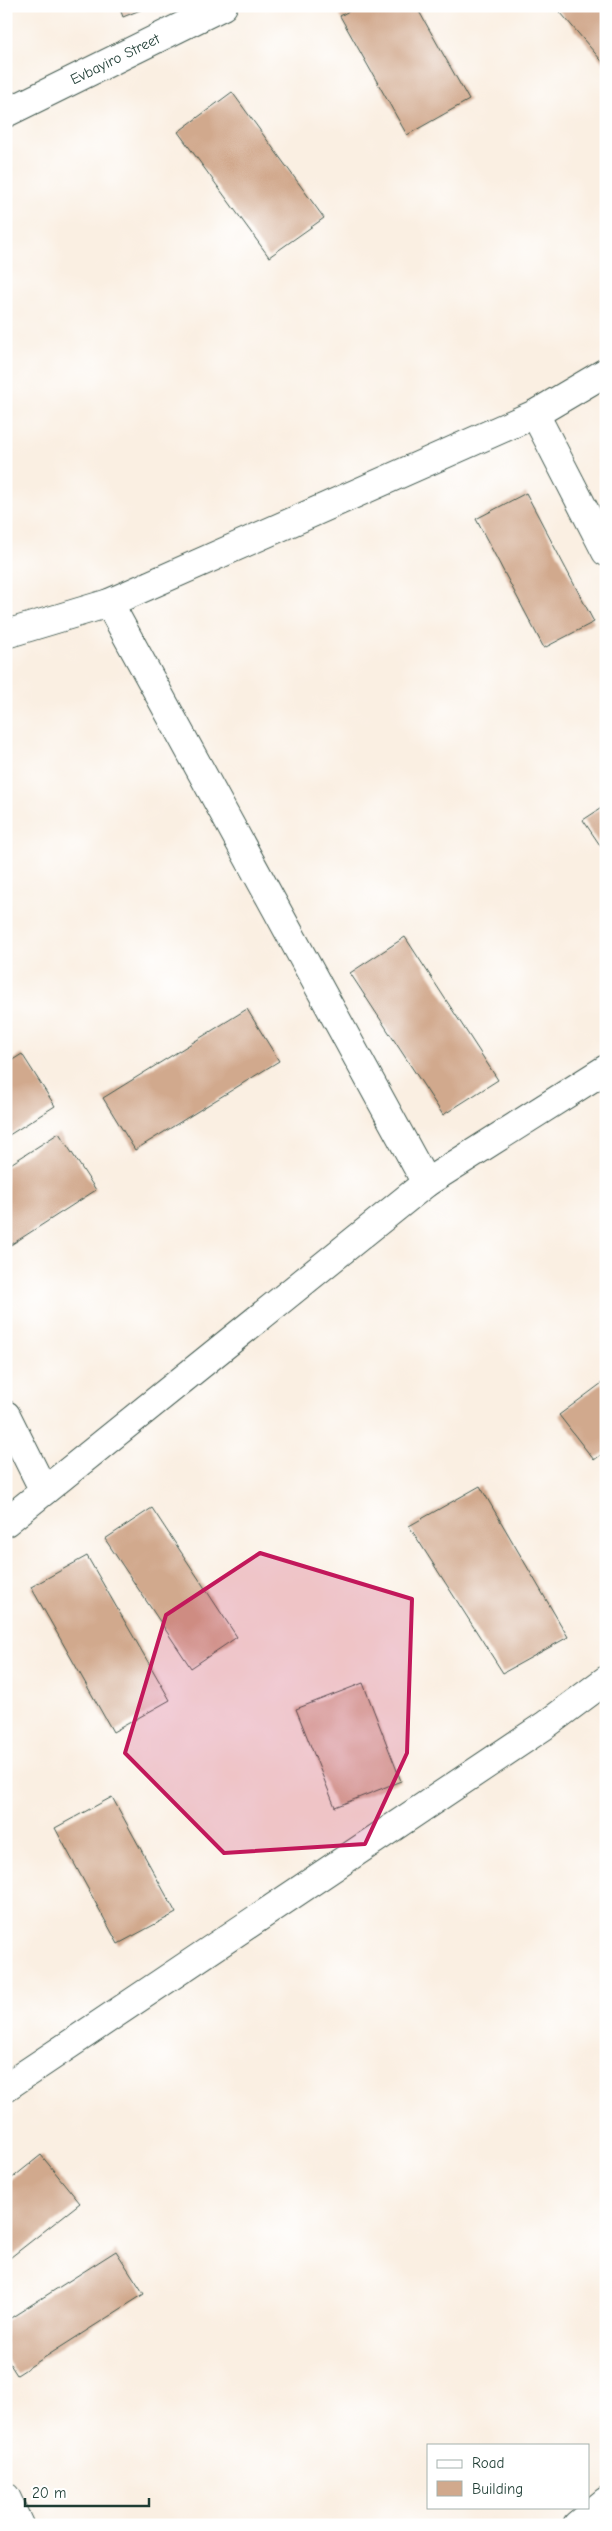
<svg xmlns="http://www.w3.org/2000/svg" width="612" height="2531" viewBox="0 0 612 2531" font-family="'Comic Neue',sans-serif">
  <style>
    .building { fill: #d1a98d }
    .lines { fill: none; stroke-linecap: round; stroke-linejoin: round }
    .minor-casing { stroke: #40584e; stroke-width: 30 }
    .minor { stroke: #fff; stroke-width: 28 }
    .marked { fill: #c2185b; fill-opacity: 0.2; stroke: #c2185b; stroke-width: 4; stroke-linejoin: round }
    .labels { text-anchor: middle; stroke-width: 5; stroke-linejoin: round; paint-order: stroke }
    .street-label { font-size: 15px; fill: #1f3d34; stroke: #fff }
  </style>
  <rect width="100%" height="100%" fill="#fff"/>
  <filter id="ink" filterUnits="userSpaceOnUse"><feTurbulence type="fractalNoise" baseFrequency=".02" numOctaves="2"/><feDisplacementMap in="SourceGraphic" scale="10" xChannelSelector="R" yChannelSelector="G"/><feConvolveMatrix kernelMatrix="1 2 1 2 8 2 1 2 1" color-interpolation-filters="sRGB"/></filter>
  <filter id="wash" filterUnits="userSpaceOnUse"><feTurbulence type="fractalNoise" baseFrequency=".0096" numOctaves="4" result="noise"/><feDisplacementMap in="SourceGraphic" scale="20" xChannelSelector="R" yChannelSelector="G"/><feGaussianBlur stdDeviation="1.12" result="paint"/><feColorMatrix in="noise" values="0 0 0 0 0 0 0 0 0 0 0 0 0 0 0 0 0 1.4 0 .05"/><feComposite in="paint" operator="in"/></filter>
  <g filter="url(#wash)">
    <rect width="100%" height="100%" fill="#faefe2"/>
    <g id="blocks">
      <g class="building">
        <path d="M119,6H150L123,17Z"/>
        <path d="M358,6H416L469,100L407,135L340,16Z"/>
        <path d="M555,6H606V66Z"/>
        <path d="M232,92L324,218L269,257L178,132Z"/>
        <path d="M526,493L594,622L544,648L476,519Z"/>
        <path d="M606,805V854L583,820Z"/>
        <path d="M405,937L498,1080L443,1115L350,973Z"/>
        <path d="M247,1009L279,1061L135,1150L103,1098Z"/>
        <path d="M22,1054L55,1106L6,1137V1064Z"/>
        <path d="M59,1133L96,1190L6,1248V1167Z"/>
        <path d="M606,1380V1451L594,1460L559,1415Z"/>
        <path d="M480,1486L568,1637L503,1673L409,1526Z"/>
        <path d="M152,1508L237,1637L191,1668L105,1539Z"/>
        <path d="M87,1556L170,1700L113,1732L31,1587Z"/>
        <path d="M363,1683L401,1781L335,1807L296,1709Z"/>
        <path d="M112,1797L176,1913L118,1944L55,1828Z"/>
        <path d="M41,2155L80,2203L6,2261V2183Z"/>
        <path d="M116,2251L144,2294L17,2375L6,2358V2321Z"/>
      </g>
    </g>
  </g>
  <g filter="url(#ink)">
    <use href="#blocks" fill-opacity="0" stroke="#40584e" stroke-width="1"/>
    <g class="lines">
      <g class="minor-casing">
        <g id="minor">
          <path d="M6,113L223,6"/>
          <path d="M535,414L606,552"/>
          <path d="M109,603L426,1183"/>
          <path d="M6,634L109,603L535,414L606,372"/>
          <path d="M6,1415L44,1491"/>
          <path d="M6,1522L426,1183L606,1069"/>
          <path d="M6,2087L544,1726L606,1680"/>
          <path d="M6,2497L19,2525"/>
          <path d="M577,2525L606,2501"/>
        </g>
      </g>
      <use href="#minor" class="minor"/>
    </g>
  </g>
  <path class="marked" d="M260,1553L412,1599L407,1753L365,1844L224,1853L125,1753L166,1615Z"/>
  <g class="labels">
    <g class="street-label">
      <text transform="translate(115 59) rotate(-26)" y="5">Evbayiro Street</text>
    </g>
  </g>
  <rect width="612" height="2531" fill="none" stroke="#fff" stroke-width="25"/>
  <rect x="427" y="2444" width="162" height="65" fill="#ffffff" stroke="#a5b1ae"/>
  <rect x="437" y="2460" width="25" height="8" fill="#ffffff" stroke="#a5b1ae"/>
  <text x="472" y="2468" font-size="15" fill="#1f3d34">Road</text>
  <rect x="437" y="2481" width="25" height="15" fill="#d1a98d" stroke="#a5b1ae"/>
  <text x="472" y="2494" font-size="15" fill="#1f3d34">Building</text>
  <path d="M25 2498v8h124v-8" fill="none" stroke="#1f3d34" stroke-width="2.5"/>
  <text x="32" y="2498" font-size="15" fill="#1f3d34" stroke="#ffffff" stroke-width="4" paint-order="stroke">20 m</text>
</svg>
